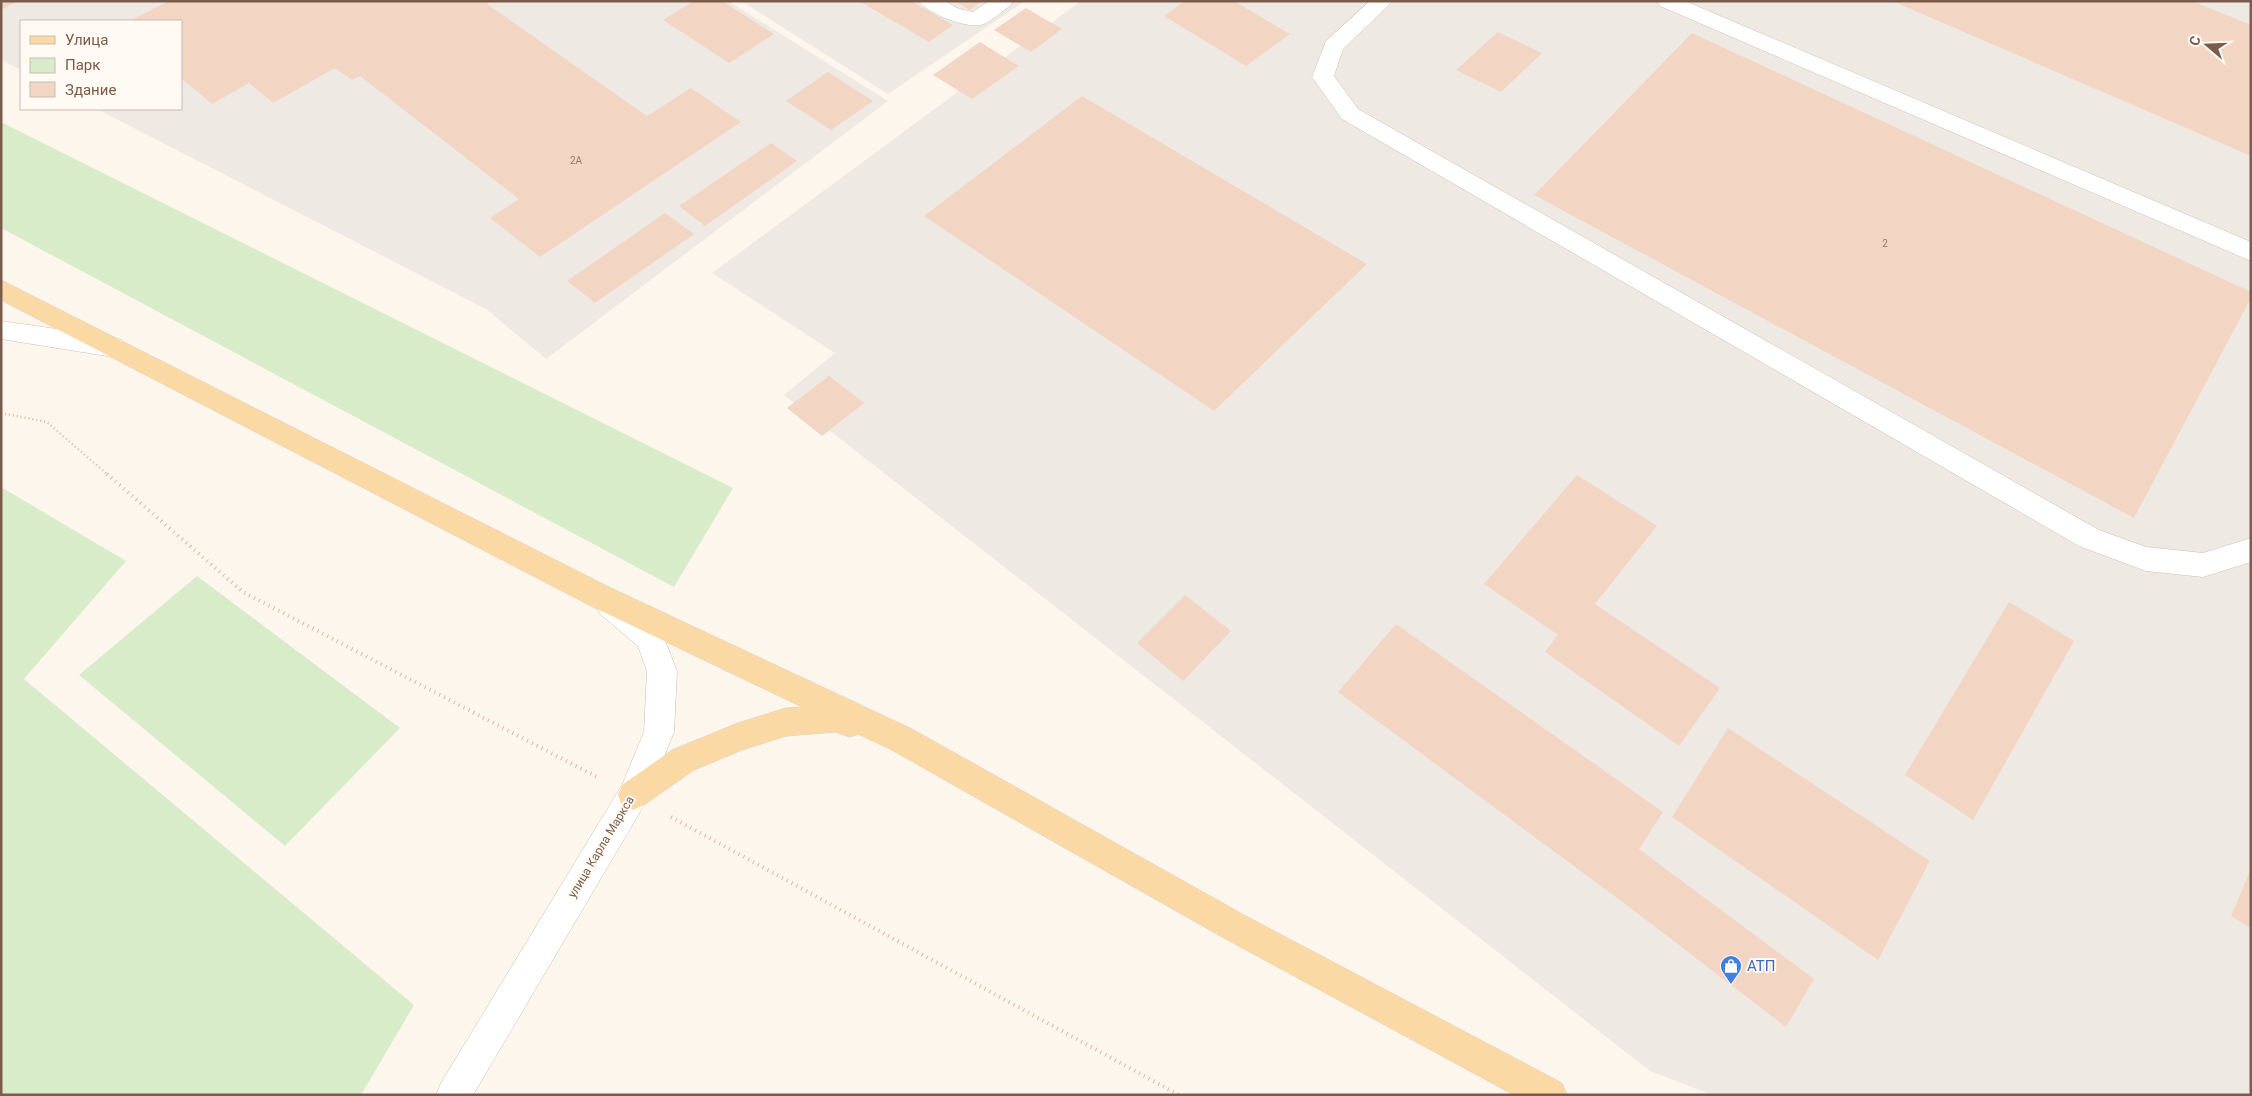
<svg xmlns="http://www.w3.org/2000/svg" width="2252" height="1096" viewBox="0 0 2252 1096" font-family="Roboto,sans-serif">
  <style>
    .industrial { fill: #efe9e4 }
    .green { fill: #d8ecc9 }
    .building { fill: #f3d5c3 }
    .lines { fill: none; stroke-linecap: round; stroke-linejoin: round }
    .minor-casing { stroke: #d1beb0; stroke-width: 1 }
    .major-casing { stroke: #dad1cd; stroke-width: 1 }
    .path-far1 { stroke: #d9b8a5; stroke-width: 2.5; stroke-dasharray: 1 3; stroke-linecap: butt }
    .path { stroke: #d9b8a5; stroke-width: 4; stroke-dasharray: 1 4.5; stroke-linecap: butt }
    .minor { fill: #fff; fill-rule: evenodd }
    .major { fill: #fbd9a5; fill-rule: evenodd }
    .labels { text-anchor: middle; stroke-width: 4; stroke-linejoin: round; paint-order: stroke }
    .number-label { font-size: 10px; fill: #987a6a }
    .street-label { font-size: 12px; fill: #7a5c4d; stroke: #fffaf3 }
    .near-shop-label { font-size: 15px; fill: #366cbe; stroke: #fffaf3; text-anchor: start }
  </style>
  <rect width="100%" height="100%" fill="#fdf6ec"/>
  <g class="industrial">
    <path d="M1,1H728L888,101L546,359L486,309L97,109H181V21H21V70L1,60Z"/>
    <path d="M741,1H1025L888,94Z"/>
    <path d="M1081,1H2251V1095H1713L1650,1071L784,395L835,353L712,273Z"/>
  </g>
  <g class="green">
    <path d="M1,122L733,488L674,587L1,228Z"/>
    <path d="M1,487L126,561L24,679L414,1005L361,1095H1Z"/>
    <path d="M197,576L400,728L285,846L79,675Z"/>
  </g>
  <g class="building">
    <path d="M1,1H18L1,10Z"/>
    <path d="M169,1H492L487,4L647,116L691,88L741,122L540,257L490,218L519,199L360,76L352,80L335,68L273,103L249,83L212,104L181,78V21H129Z"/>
    <path d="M694,1H722L774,34L729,63L663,20Z"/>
    <path d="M859,1H911L953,25L929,42Z"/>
    <path d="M955,1H982L970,10Z"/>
    <path d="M1185,1H1234L1290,34L1246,66L1164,16Z"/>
    <path d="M1892,1H2192L2251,25V156Z"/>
    <path d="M1026,8L1062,29L1031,52L994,30Z"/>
    <path d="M1498,32L1542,53L1501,92L1456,70Z"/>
    <path d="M1692,33L2251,292V298L2134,518L1534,195Z"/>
    <path d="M980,42L1019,66L972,99L933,75Z"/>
    <path d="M828,72L873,101L831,130L786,101Z"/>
    <path d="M1082,96L1367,264L1214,411L924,216Z"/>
    <path d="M771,143L797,161L705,226L679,206Z"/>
    <path d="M665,213L694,234L595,303L567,281Z"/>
    <path d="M829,376L864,403L822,436L787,408Z"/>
    <path d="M1577,475L1657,526L1595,604L1720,688L1679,746L1545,652L1558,635L1484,584Z"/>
    <path d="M1185,595L1231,631L1183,681L1137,643Z"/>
    <path d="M2009,602L2074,641L1973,820L1905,775Z"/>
    <path d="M1396,624L1663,812L1639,849L1814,979L1786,1027L1624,903L1338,692Z"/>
    <path d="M1728,728L1930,861L1878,960L1672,817Z"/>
    <path d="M2251,869V928L2231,916Z"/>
  </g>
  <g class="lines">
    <g class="minor-casing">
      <g id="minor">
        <path d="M919,1H945L959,9L973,12L989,1H1013L1010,6C1002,11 993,20 984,24C969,30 928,14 919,1Z"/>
        <path d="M1370,1H1393L1343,49L1334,76L1358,109L2099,530L2146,547L2203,553L2251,538V562L2203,577L2146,571L2079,546L1342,119L1312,77L1326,41Z"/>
        <path d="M1657,1H1685L2251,242V261L1660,6Z"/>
        <path d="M1,321L113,337L122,340L125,347L122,354L113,357L1,339Z"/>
        <path d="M610,593L620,596L660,629L664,638L677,671L674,732L644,805L473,1095H436L441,1083L622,785L644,732L647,671L638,646L600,614L596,605L600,596Z"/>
      </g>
    </g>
    <g class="major-casing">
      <path id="major" d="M1,280L611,588L912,729L1244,915L1562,1083L1567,1095H1514L1222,937L890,749L858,734L850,737L835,732L786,736L742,750L694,770L644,805L633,810L622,805L618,795L622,785L672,750L738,723L786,708L802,707L591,606L1,300Z"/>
    </g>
    <path class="path-far1" d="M1,413L47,422L108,475"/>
    <g class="path">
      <path d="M107,474L243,592L597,777"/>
      <path d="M671,817L1179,1095"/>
    </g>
    <use href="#minor" class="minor"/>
    <use href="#major" class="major"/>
  </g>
  <defs>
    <g id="shop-pin" transform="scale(1.125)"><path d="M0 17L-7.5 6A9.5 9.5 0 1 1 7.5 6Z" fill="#3f7fe0" stroke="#fffaf3"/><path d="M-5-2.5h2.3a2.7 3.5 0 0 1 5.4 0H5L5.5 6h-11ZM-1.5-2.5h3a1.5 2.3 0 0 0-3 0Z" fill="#fff"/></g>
  </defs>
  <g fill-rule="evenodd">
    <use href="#shop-pin" x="1731" y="966"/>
  </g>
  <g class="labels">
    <g class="number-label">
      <text x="576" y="164">2А</text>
      <text x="1885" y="247">2</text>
    </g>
    <g class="street-label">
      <text transform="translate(601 847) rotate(-59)" y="4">улица Карла Маркса</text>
    </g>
    <g class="near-shop-label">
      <text x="1747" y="971">АТП</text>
    </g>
  </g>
  <rect width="2252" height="1096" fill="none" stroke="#7a5c4d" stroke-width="5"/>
  <rect x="20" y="20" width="162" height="90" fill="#fffaf3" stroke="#cabbb1"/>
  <rect x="30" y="36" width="25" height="8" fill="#fbd9a5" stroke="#cabbb1"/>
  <text x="65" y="45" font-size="15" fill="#7a5c4d">Улица</text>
  <rect x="30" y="58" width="25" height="15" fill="#d8ecc9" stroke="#cabbb1"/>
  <text x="65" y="70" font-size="15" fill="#7a5c4d">Парк</text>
  <rect x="30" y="82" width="25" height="15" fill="#f3d5c3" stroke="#cabbb1"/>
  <text x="65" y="95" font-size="15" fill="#7a5c4d">Здание</text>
  <g transform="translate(2207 45) rotate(289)" stroke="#fffaf3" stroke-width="4" paint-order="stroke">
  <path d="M0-4L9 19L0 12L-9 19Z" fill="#7a5c4d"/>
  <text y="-8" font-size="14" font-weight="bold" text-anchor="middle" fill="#7a5c4d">С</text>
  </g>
</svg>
